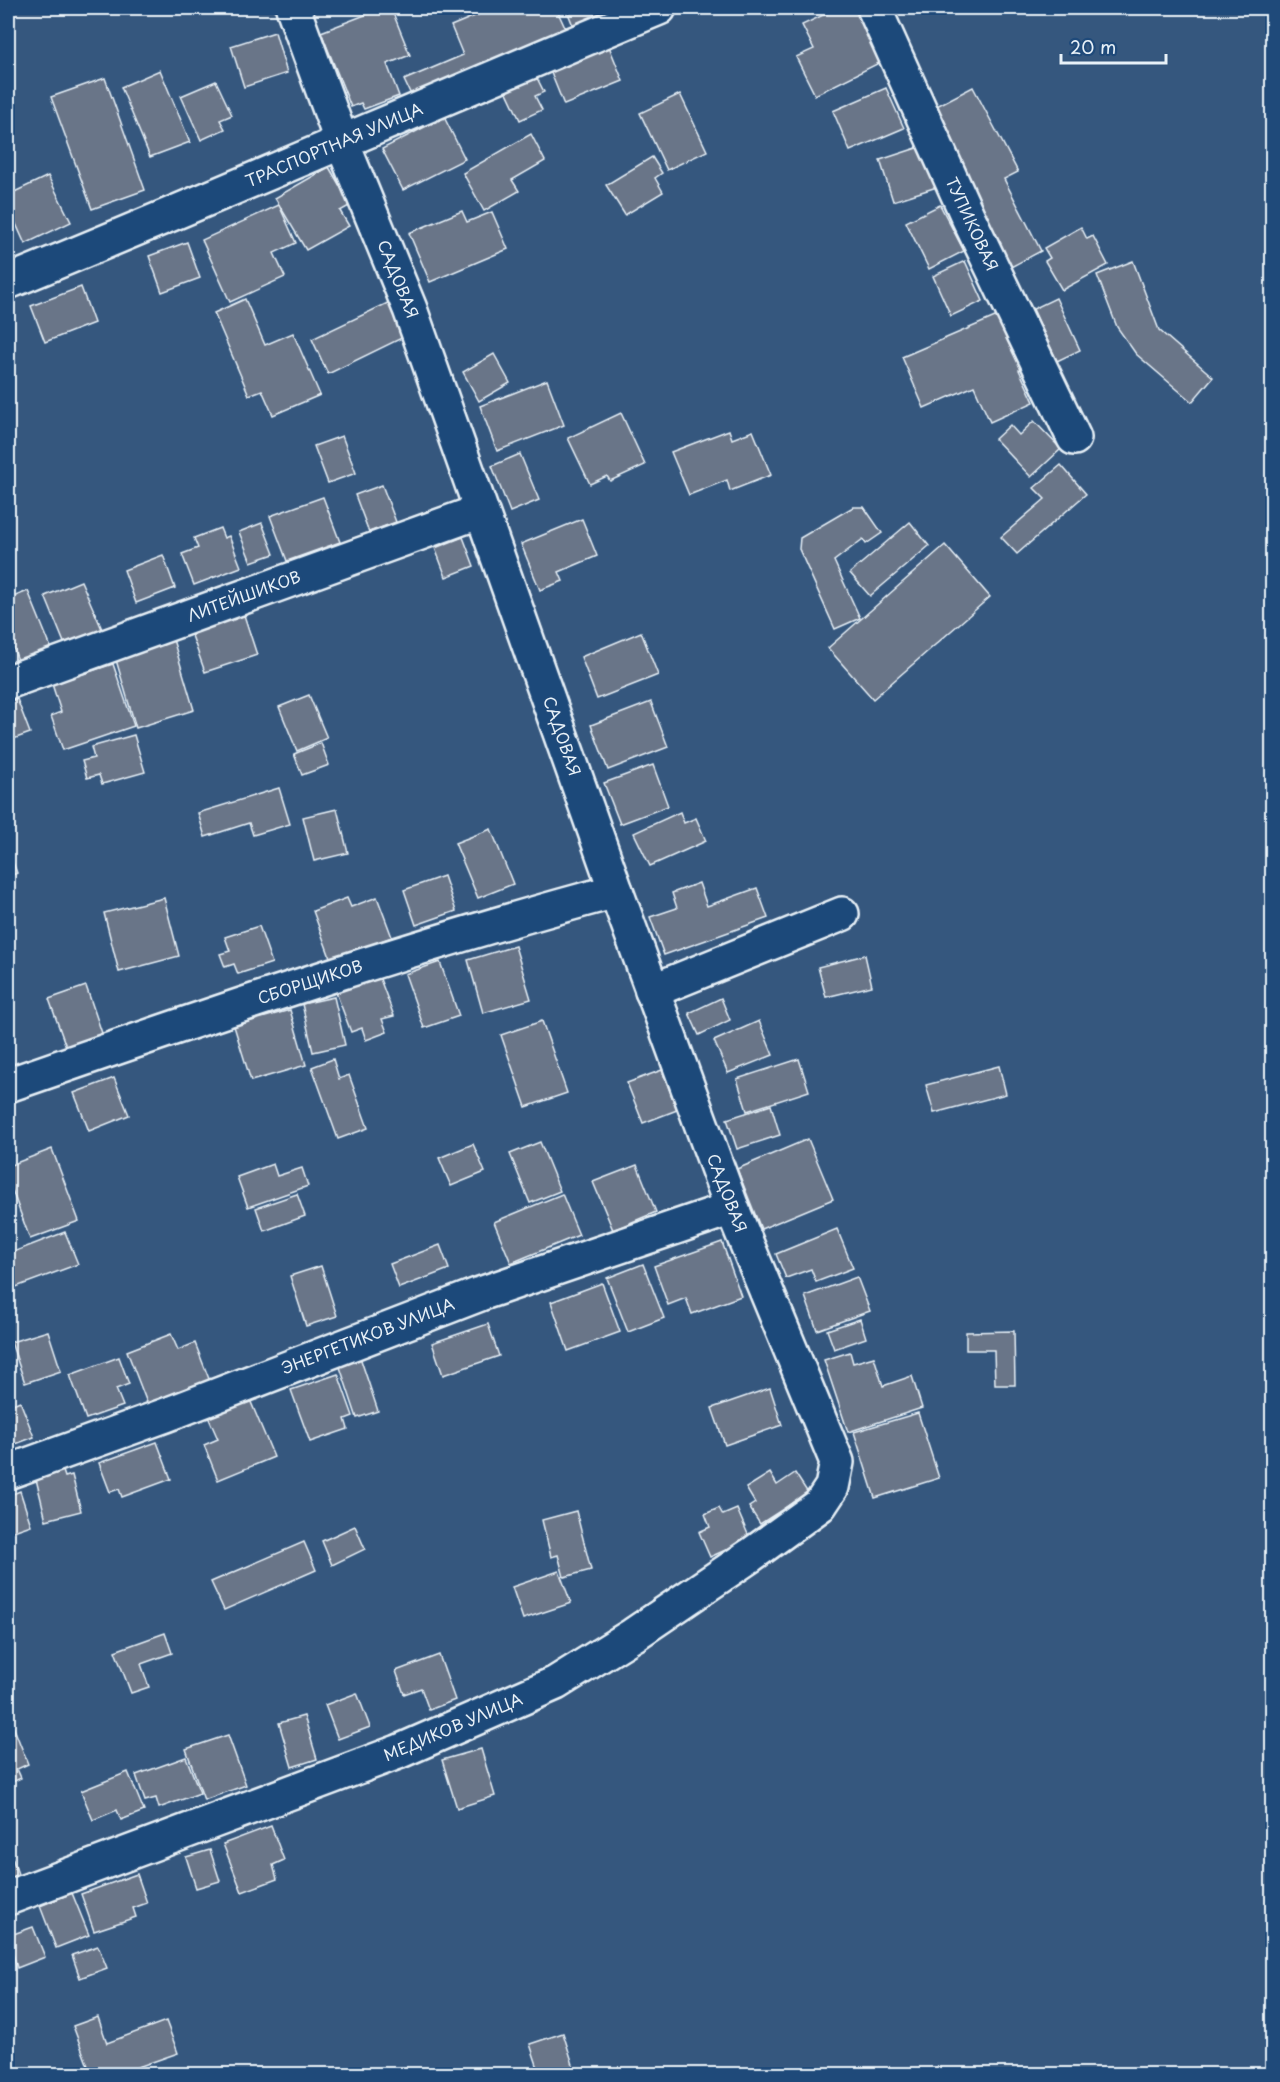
<svg xmlns="http://www.w3.org/2000/svg" width="1280" height="2082" viewBox="0 0 1280 2082" font-family="'Playpen Sans',sans-serif">
  <style>
    .building { fill: #697488; stroke: #e8f1f8; stroke-width: 1.5 }
    .lines { fill: none; stroke-linecap: round; stroke-linejoin: round }
    .minor-casing { stroke: #e8f1f8; stroke-width: 38 }
    .minor { stroke: #1f4a7a; stroke-width: 33 }
    .labels { text-anchor: middle; stroke-width: 4.5; stroke-linejoin: round; paint-order: stroke }
    .street-label { font-size: 16px; fill: #e8f1f8; stroke: #1f4a7a }
  </style>
  <rect width="100%" height="100%" fill="#35577e"/>
  <filter id="ink" filterUnits="userSpaceOnUse"><feTurbulence type="fractalNoise" baseFrequency=".0167" numOctaves="2"/><feDisplacementMap in="SourceGraphic" scale="12" xChannelSelector="R" yChannelSelector="G"/><feConvolveMatrix kernelMatrix="1 2 1 2 8 2 1 2 1" color-interpolation-filters="sRGB"/></filter>
  <g filter="url(#ink)">
    <g class="building">
      <path d="M383,8H391L410,55L387,64L399,96L364,109L361,103L351,107L321,32Z"/>
      <path d="M494,8H556L567,32L413,99L404,80L463,55L451,26Z"/>
      <path d="M566,8H602L606,16L574,28Z"/>
      <path d="M838,8H854L881,62L815,95L796,57L814,49L802,25Z"/>
      <path d="M275,32L287,73L244,87L231,46Z"/>
      <path d="M606,39L623,81L564,105L547,63Z"/>
      <path d="M160,70L190,142L150,157L121,87Z"/>
      <path d="M535,74L544,92L535,96L542,110L520,120L505,88Z"/>
      <path d="M105,78L145,190L92,209L51,97Z"/>
      <path d="M216,81L232,115L220,120L225,129L201,140L181,96Z"/>
      <path d="M973,87L1018,172L1004,179L1041,251L1009,268L927,111Z"/>
      <path d="M886,88L904,128L850,151L833,111Z"/>
      <path d="M680,94L707,151L667,170L640,113Z"/>
      <path d="M444,117L465,159L403,190L382,149Z"/>
      <path d="M531,134L545,161L512,180L519,191L484,211L463,173Z"/>
      <path d="M926,145L940,186L893,201L880,160Z"/>
      <path d="M652,157L662,173L655,178L663,192L625,215L606,185Z"/>
      <path d="M329,167L351,205L340,211L349,226L306,250L275,198Z"/>
      <path d="M48,176L71,222L25,244L8,206V195Z"/>
      <path d="M279,205L296,243L274,253L285,277L230,302L202,240Z"/>
      <path d="M940,205L964,251L929,269L906,222Z"/>
      <path d="M462,211L467,222L492,212L508,249L430,282L409,233Z"/>
      <path d="M1081,227L1087,239L1093,236L1108,265L1062,290L1045,261L1050,258L1044,248Z"/>
      <path d="M187,242L200,278L162,292L149,256Z"/>
      <path d="M965,261L983,301L951,316L933,276Z"/>
      <path d="M1133,261L1159,330L1213,377L1192,402L1136,354L1117,327L1097,275Z"/>
      <path d="M81,287L94,323L45,342L31,306Z"/>
      <path d="M1056,298L1080,350L1057,361L1033,309Z"/>
      <path d="M245,299L265,345L293,333L320,395L273,415L262,390L249,395L214,313Z"/>
      <path d="M394,300L410,334L328,374L312,339Z"/>
      <path d="M1002,314L1026,367L1019,370L1034,402L990,422L974,386L924,408L902,357Z"/>
      <path d="M494,354L510,383L479,401L463,372Z"/>
      <path d="M547,380L564,425L497,451L480,406Z"/>
      <path d="M621,413L645,465L610,481L607,476L590,484L568,438Z"/>
      <path d="M1034,421L1061,449L1031,477L995,439L1010,425L1019,435Z"/>
      <path d="M729,430L732,439L753,431L771,475L730,491L727,480L689,495L671,452Z"/>
      <path d="M342,436L356,473L328,483L314,446Z"/>
      <path d="M520,454L539,500L510,512L492,466Z"/>
      <path d="M1061,465L1086,494L1017,554L1001,537L1045,499L1034,488Z"/>
      <path d="M382,485L396,522L369,532L355,495Z"/>
      <path d="M323,497L340,542L287,561L270,516Z"/>
      <path d="M853,507H864L882,533L866,544L863,539L834,561L860,618L835,629L799,549L800,538Z"/>
      <path d="M582,519L597,556L559,572L563,581L540,590L521,544Z"/>
      <path d="M910,522L929,546L870,596L850,573Z"/>
      <path d="M262,523L274,554L251,562L239,532Z"/>
      <path d="M220,528L224,538L229,536L241,567L194,585L182,554L198,548L194,538Z"/>
      <path d="M463,537L474,566L446,577L435,548Z"/>
      <path d="M945,545L990,597L873,699L828,648Z"/>
      <path d="M163,555L175,588L136,603L124,570Z"/>
      <path d="M81,581L102,629L65,645L45,596Z"/>
      <path d="M28,591L52,650L19,663L8,634V599Z"/>
      <path d="M243,612L257,655L205,672L190,630Z"/>
      <path d="M641,632L658,675L597,699L581,657Z"/>
      <path d="M172,636L194,710L136,728L114,653Z"/>
      <path d="M113,664L134,726L63,750L51,716L61,712L52,684Z"/>
      <path d="M309,695L327,738L297,751L279,707Z"/>
      <path d="M17,699L30,733L8,741V702Z"/>
      <path d="M651,702L668,747L608,770L591,725Z"/>
      <path d="M134,735L145,772L102,784L99,775L87,778L82,761L94,758L91,747Z"/>
      <path d="M321,743L329,765L302,775L294,754Z"/>
      <path d="M653,765L668,806L620,824L604,783Z"/>
      <path d="M279,788L290,824L253,835L249,823L205,837L198,813Z"/>
      <path d="M337,809L348,853L314,861L303,817Z"/>
      <path d="M680,812L684,823L696,818L706,841L650,866L634,833Z"/>
      <path d="M491,829L513,884L478,898L455,843Z"/>
      <path d="M8,849L17,873L8,877Z"/>
      <path d="M444,876L456,911L416,925L404,890Z"/>
      <path d="M699,883L707,906L757,888L768,918L664,955L650,917L677,908L672,893Z"/>
      <path d="M377,897L392,937L331,960L313,911L347,898L351,907Z"/>
      <path d="M164,898L179,956L119,972L104,913Z"/>
      <path d="M259,926L272,963L238,974L234,964L225,967L220,954L230,951L225,937Z"/>
      <path d="M515,946L531,999L483,1013L468,960Z"/>
      <path d="M865,955L872,986L826,997L818,967Z"/>
      <path d="M440,962L459,1016L424,1028L405,974Z"/>
      <path d="M377,971L394,1016L382,1019L387,1032L366,1040L362,1028L351,1032L334,987Z"/>
      <path d="M86,986L105,1042L69,1055L49,999Z"/>
      <path d="M334,997L345,1045L313,1052L302,1004Z"/>
      <path d="M721,998L730,1020L699,1035L689,1013Z"/>
      <path d="M290,1010L306,1065L251,1081L234,1026Z"/>
      <path d="M542,1021L567,1093L526,1107L501,1035Z"/>
      <path d="M759,1021L773,1055L728,1073L714,1041Z"/>
      <path d="M333,1059L339,1079L349,1075L368,1128L338,1139L312,1067Z"/>
      <path d="M799,1059L809,1091L747,1111L737,1079Z"/>
      <path d="M999,1066L1006,1094L934,1113L926,1085Z"/>
      <path d="M662,1070L677,1110L643,1123L627,1083Z"/>
      <path d="M114,1078L129,1115L89,1131L74,1093Z"/>
      <path d="M771,1105L780,1135L737,1149L727,1119Z"/>
      <path d="M808,1139L833,1199L761,1229L737,1169Z"/>
      <path d="M540,1142L560,1191L530,1203L510,1154Z"/>
      <path d="M473,1144L485,1172L451,1186L439,1158Z"/>
      <path d="M52,1149L79,1221L30,1239L8,1179V1166Z"/>
      <path d="M273,1164L277,1176L302,1168L308,1186L248,1207L237,1177Z"/>
      <path d="M637,1165L656,1212L613,1230L593,1182Z"/>
      <path d="M297,1194L305,1216L264,1231L256,1208Z"/>
      <path d="M562,1194L579,1235L511,1263L494,1222Z"/>
      <path d="M837,1229L853,1268L816,1282L811,1269L786,1278L776,1254Z"/>
      <path d="M65,1232L78,1264L8,1290V1254Z"/>
      <path d="M722,1242L741,1296L692,1314L686,1298L668,1305L654,1266Z"/>
      <path d="M440,1245L449,1269L399,1288L390,1264Z"/>
      <path d="M643,1264L664,1318L628,1332L607,1278Z"/>
      <path d="M321,1266L337,1316L306,1326L290,1276Z"/>
      <path d="M857,1277L870,1311L817,1330L805,1296Z"/>
      <path d="M602,1283L620,1332L568,1351L551,1302Z"/>
      <path d="M860,1319L866,1338L834,1349L827,1330Z"/>
      <path d="M488,1324L499,1356L443,1375L432,1343Z"/>
      <path d="M48,1331L61,1371L25,1383L11,1342Z"/>
      <path d="M1014,1331L1015,1385H995L994,1350H966V1332Z"/>
      <path d="M171,1334L178,1350L195,1343L211,1384L149,1408L127,1351Z"/>
      <path d="M850,1352L853,1363L874,1357L883,1386L912,1376L922,1408L848,1432L824,1360Z"/>
      <path d="M119,1357L129,1384L116,1389L123,1406L86,1419L70,1375Z"/>
      <path d="M360,1357L378,1411L357,1418L339,1364Z"/>
      <path d="M338,1374L353,1416L345,1419L348,1429L310,1442L291,1390Z"/>
      <path d="M770,1388L782,1425L725,1445L712,1408Z"/>
      <path d="M248,1395L274,1457L218,1480L204,1445L218,1439L206,1412Z"/>
      <path d="M20,1401L34,1437L8,1447V1406Z"/>
      <path d="M918,1413L939,1478L875,1498L854,1432Z"/>
      <path d="M157,1442L171,1479L122,1497L119,1489L110,1492L99,1463Z"/>
      <path d="M62,1468L65,1477L72,1475L81,1511L46,1520L35,1475Z"/>
      <path d="M770,1473L777,1485L795,1473L808,1493L760,1524L749,1507L755,1503L746,1488Z"/>
      <path d="M20,1491L31,1525L8,1533V1496Z"/>
      <path d="M719,1508L723,1515L737,1509L750,1539L710,1557L699,1532L710,1527L705,1514Z"/>
      <path d="M576,1511L591,1570L564,1577L558,1555L551,1557L542,1520Z"/>
      <path d="M355,1526L365,1549L332,1565L322,1541Z"/>
      <path d="M304,1542L316,1570L224,1610L211,1582Z"/>
      <path d="M559,1571L571,1603L523,1619L512,1587Z"/>
      <path d="M165,1633L172,1653L141,1664L149,1687L131,1693L115,1651Z"/>
      <path d="M439,1655L455,1700L429,1710L421,1688L404,1694L396,1671Z"/>
      <path d="M357,1693L370,1727L338,1739L325,1705Z"/>
      <path d="M8,1713L28,1764L17,1769L21,1778L8,1784Z"/>
      <path d="M304,1716L317,1759L292,1767L279,1723Z"/>
      <path d="M228,1735L246,1785L204,1800L186,1749Z"/>
      <path d="M481,1749L495,1796L457,1808L442,1760Z"/>
      <path d="M186,1757L200,1793L159,1808L156,1798L145,1801L136,1775Z"/>
      <path d="M128,1772L144,1811L121,1820L117,1810L93,1820L81,1791Z"/>
      <path d="M271,1826L284,1860L273,1865L277,1879L242,1892L223,1844Z"/>
      <path d="M8,1846L19,1877L8,1881Z"/>
      <path d="M210,1850L220,1881L196,1888L186,1857Z"/>
      <path d="M137,1874L147,1903L133,1908L136,1917L94,1931L81,1894Z"/>
      <path d="M72,1893L89,1935L56,1948L40,1906Z"/>
      <path d="M33,1927L45,1957L17,1968L8,1936Z"/>
      <path d="M98,1946L107,1968L80,1978L72,1955Z"/>
      <path d="M98,2017L107,2043L166,2021L178,2053L118,2074H91L73,2026Z"/>
      <path d="M563,2033L576,2074H540L530,2044Z"/>
    </g>
    <g class="lines">
      <g class="minor-casing">
        <g id="minor">
          <path d="M874,8L968,217L1074,438"/>
          <path d="M8,282C226,193 442,98 659,8"/>
          <path d="M8,682L481,511"/>
          <path d="M652,991L842,914"/>
          <path d="M8,1085C209,1015 410,946 616,891"/>
          <path d="M8,1472L166,1415L480,1294L732,1208"/>
          <path d="M8,1898L398,1752L556,1683L633,1635L751,1555L820,1505L832,1487L837,1462L732,1208L616,891L410,309L341,140L293,8"/>
        </g>
      </g>
      <use href="#minor" class="minor"/>
    </g>
  </g>
  <g class="labels">
    <g class="street-label">
      <text transform="translate(334 145) rotate(-23)" y="6">ТРАСПОРТНАЯ УЛИЦА</text>
      <text transform="translate(972 224) rotate(65)" y="6">ТУПИКОВАЯ</text>
      <text transform="translate(398 279) rotate(68)" y="6">САДОВАЯ</text>
      <text transform="translate(244 596) rotate(-20)" y="6">ЛИТЕЙШИКОВ</text>
      <text transform="translate(562 736) rotate(71)" y="6">САДОВАЯ</text>
      <text transform="translate(310 982) rotate(-18)" y="6">СБОРЩИКОВ</text>
      <text transform="translate(727 1193) rotate(69)" y="6">САДОВАЯ</text>
      <text transform="translate(368 1336) rotate(-21)" y="6">ЭНЕРГЕТИКОВ УЛИЦА</text>
      <text transform="translate(453 1727) rotate(-23)" y="6">МЕДИКОВ УЛИЦА</text>
    </g>
  </g>
  <rect width="1280" height="2082" fill="none" stroke="#1f4a7a" stroke-width="30"/>
  <rect x="15" y="15" width="1250" height="2052" fill="none" stroke="#e8f1f8" stroke-width="2" filter="url(#ink)"/>
  <path d="M1061 54v9h105v-9" fill="none" stroke="#e8f1f8" stroke-width="3"/>
  <text x="1070" y="54" font-size="18" fill="#e8f1f8" stroke="#1f4a7a" stroke-width="4.5" paint-order="stroke">20 m</text>
</svg>
